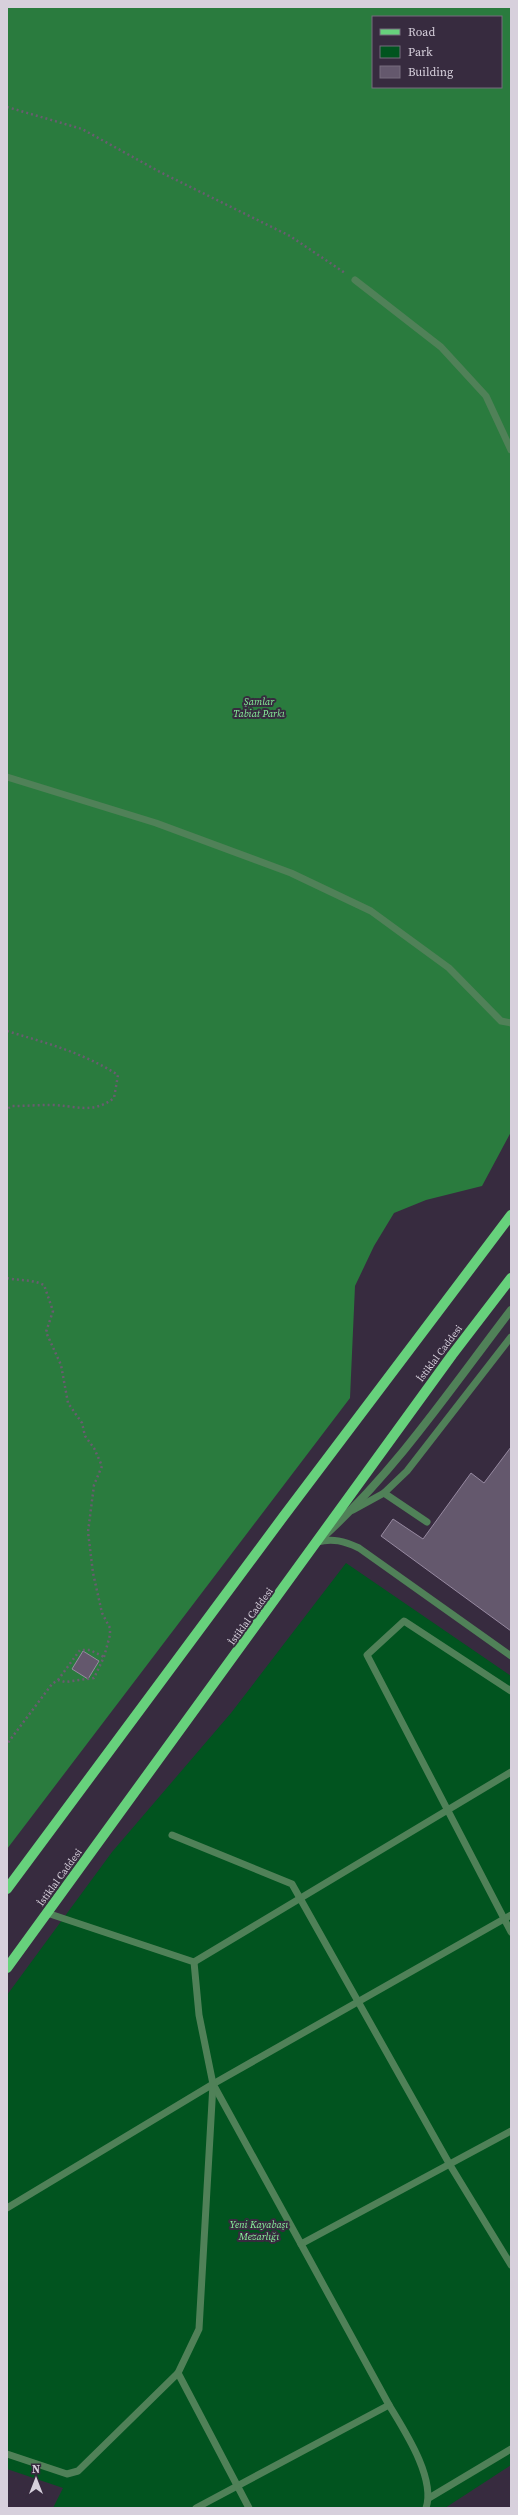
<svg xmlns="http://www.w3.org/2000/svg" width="518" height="2515" viewBox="0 0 518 2515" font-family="'Source Serif 4',serif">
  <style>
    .green { fill: #01541f }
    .forest { fill: #2a7b3e; fill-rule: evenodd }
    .building { fill: #64586d; stroke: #978aa1 }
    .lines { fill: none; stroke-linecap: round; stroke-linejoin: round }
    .path { stroke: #685d6f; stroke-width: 2.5; stroke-dasharray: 2 3; stroke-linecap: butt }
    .service { stroke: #508158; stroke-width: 7 }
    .minor { stroke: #508158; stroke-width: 8 }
    .primary { stroke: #67d17c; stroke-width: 10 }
    .labels { text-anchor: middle; stroke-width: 4; stroke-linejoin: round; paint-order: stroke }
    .park-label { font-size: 10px; font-style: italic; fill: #8af29d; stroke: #372b3f }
    .street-label { font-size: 10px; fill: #d7d0dc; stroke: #372b3f }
  </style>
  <rect width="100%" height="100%" fill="#372b3f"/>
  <path class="green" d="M346,1563L511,1676V2465L445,2508H53L63,2488L7,2469V1995L112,1852L231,1713Z"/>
  <path class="forest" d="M7,7H511V1132L482,1186L426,1200L394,1213L374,1246L355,1286L350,1398L7,1849ZM373,17H501V87H373Z"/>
  <g class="building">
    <path d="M511,1447V1631L381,1536L393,1519L423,1539L471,1473L484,1483Z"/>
    <path d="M83,1651L99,1661L88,1679L72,1669Z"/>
  </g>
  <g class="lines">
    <g class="path">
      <path d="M7,107L82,129L160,172L290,236L345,273"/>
      <path d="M7,1031C46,1043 84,1053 118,1075L114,1098C92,1115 75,1105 50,1105C38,1105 25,1106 12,1106L7,1109"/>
      <path d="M7,1278C20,1281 32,1279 44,1285L53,1311L46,1332L61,1365L68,1403L82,1423L85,1436L94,1448L102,1466L94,1485L88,1532L93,1573L102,1613L110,1628V1635L104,1657L94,1678L65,1682L58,1680L52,1684L7,1744"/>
      <path d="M58,1680L80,1650H90L104,1657"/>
    </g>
    <g class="service">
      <path d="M355,280L441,347L486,396L511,450"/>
      <path d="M7,777L156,823L291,873L371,911L449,968L501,1021L511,1023"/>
      <path d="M384,1493L427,1522"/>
      <path d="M353,1510L384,1493L407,1471L511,1337"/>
      <path d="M317,1542C333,1538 344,1541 359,1548L511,1656"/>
      <path d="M511,1691L404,1621L367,1655L511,1932"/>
      <path d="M172,1835L292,1884L450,2165L511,2265"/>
      <path d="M511,1915L213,2084L301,2244L511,2131"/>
      <path d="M194,1962L511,1772"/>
      <path d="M7,2208L213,2084"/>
      <path d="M178,2373L249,2508"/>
      <path d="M389,2405C404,2430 436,2478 426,2508"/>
      <path d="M7,2454L67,2474L78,2471L178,2373L199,2329L213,2084L199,2015L194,1962L47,1913"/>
      <path d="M429,2498L511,2449"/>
      <path d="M196,2508L389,2405L301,2244"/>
    </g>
    <path class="minor" d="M325,1535C397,1469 452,1387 511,1310"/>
    <g class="primary">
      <path d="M7,1889L283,1517L511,1215"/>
      <path d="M7,1968L452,1355L511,1278"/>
    </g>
  </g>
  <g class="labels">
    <g class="park-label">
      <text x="259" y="705">Şamlar<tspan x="259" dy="12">Tabiat Parkı</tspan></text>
      <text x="259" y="2228">Yeni Kayabaşı<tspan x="259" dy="12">Mezarlığı</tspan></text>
    </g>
    <g class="street-label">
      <text transform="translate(439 1353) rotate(-53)" y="4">İstiklal Caddesi</text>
      <text transform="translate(250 1616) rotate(-54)" y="4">İstiklal Caddesi</text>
      <text transform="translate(59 1877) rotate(-54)" y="4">İstiklal Caddesi</text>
    </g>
  </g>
  <rect width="518" height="2515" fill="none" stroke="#d7d0dc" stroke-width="16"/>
  <rect x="372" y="16" width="130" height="72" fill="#372b3f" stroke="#776d7e"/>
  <rect x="380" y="29" width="20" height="6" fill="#67d17c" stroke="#776d7e"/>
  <text x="408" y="36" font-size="12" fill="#d7d0dc">Road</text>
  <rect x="380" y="46" width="20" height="12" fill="#01541f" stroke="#776d7e"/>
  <text x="408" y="56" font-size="12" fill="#d7d0dc">Park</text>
  <rect x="380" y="66" width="20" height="12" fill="#64586d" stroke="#776d7e"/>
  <text x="408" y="76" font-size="12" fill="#d7d0dc">Building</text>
  <g transform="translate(36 2479)" stroke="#372b3f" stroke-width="3" paint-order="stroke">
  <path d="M0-3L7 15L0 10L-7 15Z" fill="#d7d0dc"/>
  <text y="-6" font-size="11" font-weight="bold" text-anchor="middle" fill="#d7d0dc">N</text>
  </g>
</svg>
